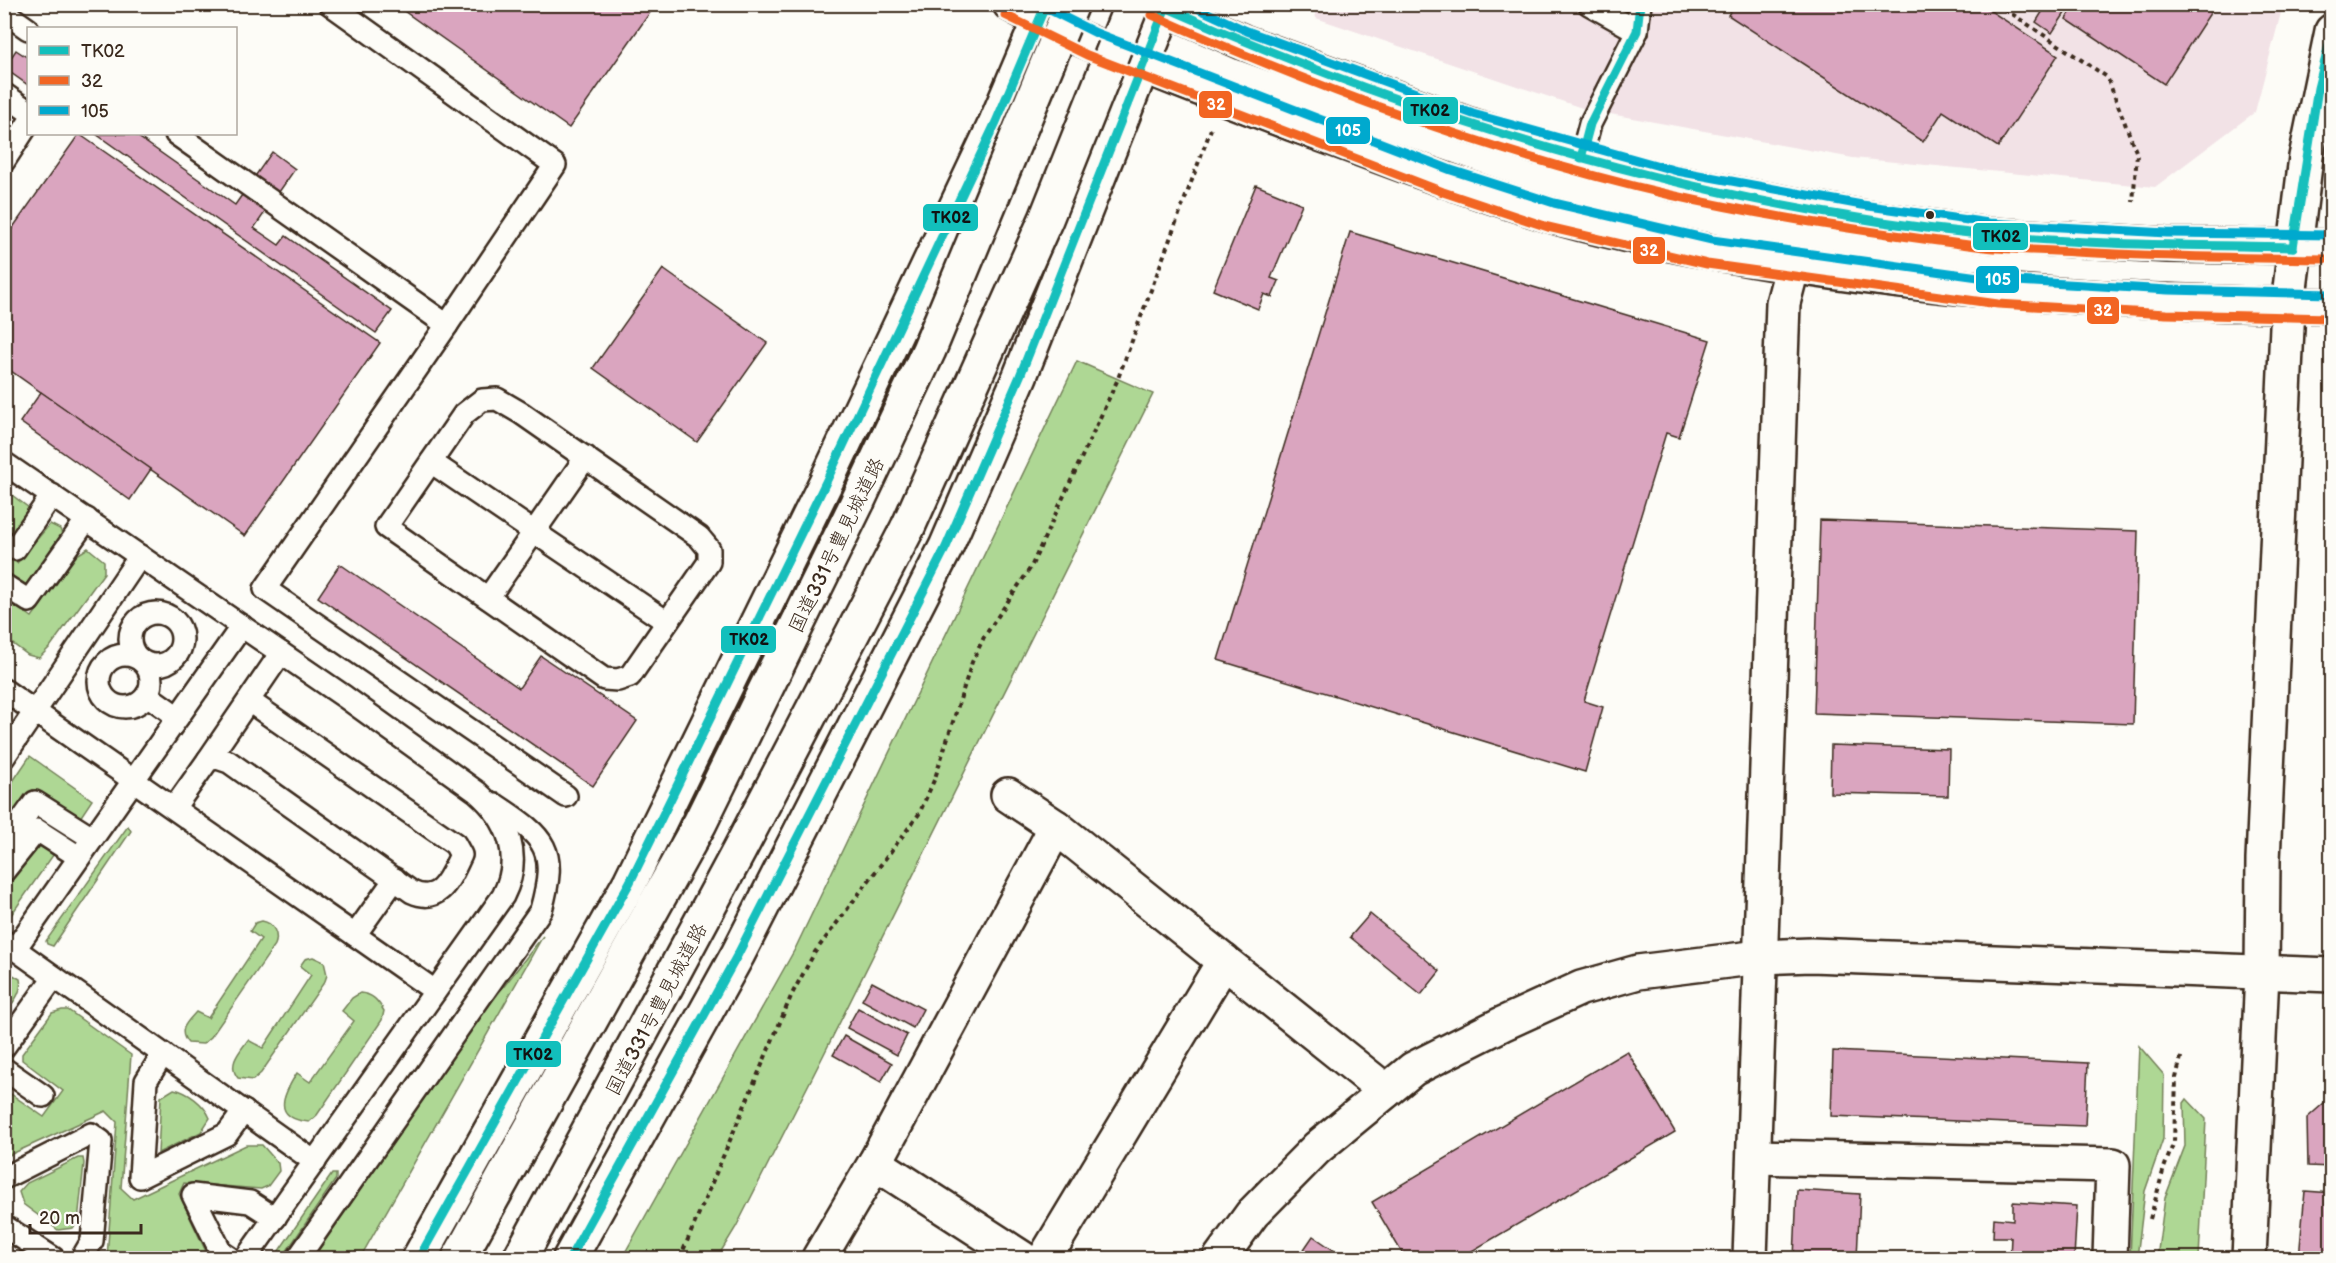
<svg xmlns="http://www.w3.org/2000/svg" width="2336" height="1263" viewBox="0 0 2336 1263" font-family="'Balsamiq Sans','Klee One',sans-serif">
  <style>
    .built { fill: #f2e2e6 }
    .green { fill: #aed794; stroke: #748059; stroke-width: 1.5 }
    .building { fill: #daa5bf; stroke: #3b2a1e; stroke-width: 1.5 }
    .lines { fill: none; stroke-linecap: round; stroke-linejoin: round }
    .service-casing { stroke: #3b2a1e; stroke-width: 26 }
    .minor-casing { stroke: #3b2a1e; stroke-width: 38 }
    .tertiary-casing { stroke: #3b2a1e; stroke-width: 38 }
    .secondary-casing { stroke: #3b2a1e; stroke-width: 38 }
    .trunk-casing { stroke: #3b2a1e; stroke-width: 38 }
    .path { stroke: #3b2a1e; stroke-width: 4; stroke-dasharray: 4.5 4.5; stroke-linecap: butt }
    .service { stroke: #fdfcf7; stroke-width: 21 }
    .minor { stroke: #fdfcf7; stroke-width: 33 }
    .tertiary { stroke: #fdfcf7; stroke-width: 33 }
    .secondary { stroke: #fdfcf7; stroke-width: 33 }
    .trunk { stroke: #fdfcf7; stroke-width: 33 }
    .trunk-bridge-casing { stroke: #3b2a1e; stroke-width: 38; stroke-linecap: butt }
    .trunk-bridge { stroke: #fdfcf7; stroke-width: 33 }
    .bus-1-casing { stroke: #fdfcf7; stroke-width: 14 }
    .bus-2-casing { stroke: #fdfcf7; stroke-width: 14 }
    .bus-3-casing { stroke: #fdfcf7; stroke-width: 14 }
    .bus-1 { stroke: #12bfbc; stroke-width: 9 }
    .bus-2 { stroke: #f26522; stroke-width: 9 }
    .bus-3 { stroke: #00a9ce; stroke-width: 9 }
    .bus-dot { fill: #3b2a1e; stroke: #fdfcf7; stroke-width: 2 }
    .labels { text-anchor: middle; stroke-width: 6; stroke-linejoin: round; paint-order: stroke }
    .street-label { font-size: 20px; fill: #3b2a1e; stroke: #fdfcf7 }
    .line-badge { stroke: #fdfcf7; stroke-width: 2 }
    .badge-label { font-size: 16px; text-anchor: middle; font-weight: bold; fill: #fff }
    .pale-badge-label { font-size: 16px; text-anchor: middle; font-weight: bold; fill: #111 }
  </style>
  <rect width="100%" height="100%" fill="#fdfcf7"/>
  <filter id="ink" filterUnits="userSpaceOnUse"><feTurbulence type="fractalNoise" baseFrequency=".0167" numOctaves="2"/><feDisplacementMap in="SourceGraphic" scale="12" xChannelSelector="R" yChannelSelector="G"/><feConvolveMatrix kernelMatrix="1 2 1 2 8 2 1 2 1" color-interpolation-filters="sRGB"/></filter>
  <g filter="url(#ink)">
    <path class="built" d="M1313,5H2283L2255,112L2155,187L1853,158L1588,110L1316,18Z"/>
    <g class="green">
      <path d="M1077,361L1153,394L822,1058L736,1227L717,1258H622L795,949Z"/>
      <path d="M4,489L29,508L16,532L12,533L5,528Z"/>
      <path d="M50,524L60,529L62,534L27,587L5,572L4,555L17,563Z"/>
      <path d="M88,548L104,561V573L50,647L39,658L28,655L5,638V598L32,617L77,555Z"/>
      <path d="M30,756L92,800L78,821L33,790L5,831V793Z"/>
      <path d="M128,826L131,831L53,946L47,944L46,941Z"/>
      <path d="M39,840L56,851L9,918L5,915L4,881L8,883Z"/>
      <path d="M262,921C274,923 279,935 275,945L211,1037L203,1044L188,1043C177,1030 187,1022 196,1012L208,1018L261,939L250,931L255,923Z"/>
      <path d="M543,936L360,1258H313L480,1017Z"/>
      <path d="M313,957L324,962L327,975L325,981L261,1073L253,1080L238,1078C227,1065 239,1052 248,1040L263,1048L311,975L300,966L305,959Z"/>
      <path d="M8,972L20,979C23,993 12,1003 5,1014V973Z"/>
      <path d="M360,993C373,994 378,1001 384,1011L382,1020L317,1115L309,1122C271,1118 283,1095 297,1073L310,1082L354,1021L342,1011L352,998Z"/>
      <path d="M62,1010H68L131,1055L121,1188L133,1199L246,1145H262L278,1163L279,1171L268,1186L261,1189L184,1183L179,1194L209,1258H107L117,1122L106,1111L5,1157V1090L44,1117L63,1091L22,1060V1054L52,1013Z"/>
      <path d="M2139,1046L2164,1075L2163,1139L2145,1191L2137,1258H2130Z"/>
      <path d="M174,1089C188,1092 204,1104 210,1118L201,1132L158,1153L161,1097Z"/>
      <path d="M2187,1099L2206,1119L2199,1258H2157L2165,1198L2185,1146L2184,1103Z"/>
      <path d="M78,1158H83L84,1163L78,1221L73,1228L58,1230L23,1204L19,1192L27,1183Z"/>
      <path d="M332,1174H336V1179L282,1258H274Z"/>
    </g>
    <g class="building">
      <path d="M394,4H656L569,128Z"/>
      <path d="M1735,4H1980L2058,55L1998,147L1943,111L1923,142L1728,15Z"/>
      <path d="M2047,4H2071L2052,33L2036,22Z"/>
      <path d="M2076,4H2216L2164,84L2066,19Z"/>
      <path d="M16,50L28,58V85L4,68Z"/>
      <path d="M79,134L380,343L245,536L4,366V240Z"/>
      <path d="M96,134H134L235,205L272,152L295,169L254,228L279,245L286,236L392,311L376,333Z"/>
      <path d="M1256,185L1302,204L1271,278L1279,281L1272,297L1264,294L1258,309L1213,290Z"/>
      <path d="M1350,232L1710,340L1679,437L1666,433L1584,701L1603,707L1585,772L1218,660Z"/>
      <path d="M663,269L767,343L697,442L593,368Z"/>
      <path d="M41,392L151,469L130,500L20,422Z"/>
      <path d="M1820,520L2138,531L2133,724L1814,713Z"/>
      <path d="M340,564L519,688L541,656L637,721L593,786L318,597Z"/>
      <path d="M1831,745L1949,749L1948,796L1830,793Z"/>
      <path d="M1370,914L1440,971L1421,995L1350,937Z"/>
      <path d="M872,982L923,1009L913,1028L862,1000Z"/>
      <path d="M858,1008L907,1035L897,1055L847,1028Z"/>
      <path d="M844,1036L892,1063L881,1082L833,1055Z"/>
      <path d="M1627,1051L1675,1132L1460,1258H1405L1372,1202Z"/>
      <path d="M1833,1051L2088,1063L2085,1126L1831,1116Z"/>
      <path d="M2332,1096V1167L2308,1166L2307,1118Z"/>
      <path d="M1797,1190L1860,1194L1857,1258H1794Z"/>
      <path d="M2305,1191L2332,1193V1258H2299Z"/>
      <path d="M2013,1202L2077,1206L2074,1258H2010L2011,1237H1993L1994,1218L2013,1220Z"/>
      <path d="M1313,1236L1345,1258H1298Z"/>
    </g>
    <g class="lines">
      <g class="service-casing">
        <g id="service">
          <path d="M1589,4L1637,31"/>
          <path d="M4,12L28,29"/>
          <path d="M4,94L28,111"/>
          <path d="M176,134L447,325L555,165L330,4"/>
          <path d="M1581,158L1590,124L1637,31L1640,4"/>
          <path d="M4,161L28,124"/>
          <path d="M447,325L265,589L566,796"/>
          <path d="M497,399L521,413L699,537L709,549V562L630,676L618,680L604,679L386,527L464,414L482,400Z"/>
          <path d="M431,462L667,622"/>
          <path d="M4,463L345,697L477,792C509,820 523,857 503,896L246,1258"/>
          <path d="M4,542L15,549L52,495"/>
          <path d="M4,585L29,601L87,519"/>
          <path d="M488,598L586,457"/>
          <circle cx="156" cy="639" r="26"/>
          <circle cx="125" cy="681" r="26"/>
          <path d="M4,690L435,991"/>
          <path d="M147,695L178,717"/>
          <path d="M4,757L140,556"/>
          <path d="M208,760L281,653"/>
          <path d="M174,808L208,760L217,758L229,762L412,892C441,905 450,877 461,855L455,844L249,701"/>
          <path d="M4,845L35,802L92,838"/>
          <path d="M4,871L37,830L79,857"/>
          <path d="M355,935L395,879"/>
          <path d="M5,942L315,1162"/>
          <path d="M15,949L242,626"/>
          <path d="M4,1047L54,977"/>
          <path d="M163,1054L146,1081L140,1177L227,1134L244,1111"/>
          <path d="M4,1069L43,1096"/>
          <path d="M4,1178L91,1134L101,1141L92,1241L82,1258"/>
          <path d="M4,1226L53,1258"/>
          <path d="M230,1258L221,1252L193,1195L250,1202L275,1218"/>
          <path d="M298,1258L541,910C558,849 546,838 496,805"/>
        </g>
      </g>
      <g class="minor-casing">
        <g id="minor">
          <path d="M1008,795L1056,827L1386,1091"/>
          <path d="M1754,1157L2113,1165L2110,1258"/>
          <path d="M875,1163L1022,1258"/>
          <path d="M819,1258L875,1163L1056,827"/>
          <path d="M1045,1258L1224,961"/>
          <path d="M1750,1258L1783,303L1793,265"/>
        </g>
      </g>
      <g class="tertiary-casing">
        <g id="tertiary">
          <path d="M1010,4L1040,20"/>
          <path d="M1220,1258L1252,1214L1317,1148L1413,1069L1502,1024L1581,988L1638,972L1760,957L1811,955L2332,975"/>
          <path d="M2249,1258L2262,973L2263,860L2288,305L2306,157L2332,31"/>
        </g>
      </g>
      <g class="secondary-casing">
        <g id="secondary">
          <path d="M1157,4L1243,42L1469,125L1539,147L1674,183L1860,217L1988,235L2167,245L2332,247"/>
          <path d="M1040,20C1121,59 1204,90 1288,122C1374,154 1459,187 1547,214C1600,230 1657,241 1711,252C1915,291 2124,303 2332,306"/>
        </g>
      </g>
      <g class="trunk-casing">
        <g id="trunk">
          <path d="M419,1258L630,882L826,482L996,122L1046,4"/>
          <path d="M459,1258L700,823L858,501"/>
          <path d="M520,1258L740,849L908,527"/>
          <path d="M570,1258L738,954L946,547L1020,376L1167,4"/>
        </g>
      </g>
      <g class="path">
        <path d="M1997,4L2107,77L2137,154L2133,202"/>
        <path d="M2150,1219L2164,1168L2174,1142L2176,1078L2182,1053"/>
        <path d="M680,1258L792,994L815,952L919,814L935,778L972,662L984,637L1031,567L1117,381L1211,129"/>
      </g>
      <use href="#service" class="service"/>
      <use href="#minor" class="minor"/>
      <use href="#tertiary" class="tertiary"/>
      <use href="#secondary" class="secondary"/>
      <use href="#trunk" class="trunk"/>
      <g class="trunk-bridge-casing">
        <g id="trunk-bridge">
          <path d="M858,501L929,350L1072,4"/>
          <path d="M908,527L1046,219L1132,4"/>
        </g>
      </g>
      <use href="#trunk-bridge" class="trunk-bridge"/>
      <g class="bus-1-casing">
        <g id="bus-1">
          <path d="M1158,4C1422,121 1700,206 1987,235C2089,245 2191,245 2293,247"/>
          <path d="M1581,158L1590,124L1637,31L1640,4"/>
          <path d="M2293,247L2318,88L2332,33"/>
          <path d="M419,1258L630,882L826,482L996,122L1046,4"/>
          <path d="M570,1258L738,954L946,547L1020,376L1167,4"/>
        </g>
      </g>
      <g class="bus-2-casing">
        <g id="bus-2">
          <path d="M1005,15L1087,55L1443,192L1548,227L1707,264L1998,304L2166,314L2332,318"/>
          <path d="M1152,15C1319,89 1493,154 1671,195C1772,218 1881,234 1984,247C2014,250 2045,250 2075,252C2161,257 2246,258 2332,259"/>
        </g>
      </g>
      <g class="bus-3-casing">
        <g id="bus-3">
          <path d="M1038,4L1096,33L1451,170L1554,203L1712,240L2000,280L2168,290L2332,294"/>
          <path d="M1188,4L1247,31L1473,114L1677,171L1862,205L1989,223L2167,233L2332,235"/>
        </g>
      </g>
      <use href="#bus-1" class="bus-1"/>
      <use href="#bus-2" class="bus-2"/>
      <use href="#bus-3" class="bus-3"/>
    </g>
  </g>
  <circle class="bus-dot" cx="1930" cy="215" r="5"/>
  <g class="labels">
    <g class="street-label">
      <text transform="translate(836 545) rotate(-64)" y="7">国道331号豊見城道路</text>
      <text transform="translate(656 1009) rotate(-62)" y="7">国道331号豊見城道路</text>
    </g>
  </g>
  <g class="line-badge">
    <rect x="1198" y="90" width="35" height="29" rx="6" fill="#f26522"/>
    <rect x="1402" y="96" width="57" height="29" rx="6" fill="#12bfbc"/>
    <rect x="1325" y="116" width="46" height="29" rx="6" fill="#00a9ce"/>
    <rect x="922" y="203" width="57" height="29" rx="6" fill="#12bfbc"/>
    <rect x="1972" y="222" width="57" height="29" rx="6" fill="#12bfbc"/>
    <rect x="1632" y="236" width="34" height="29" rx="6" fill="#f26522"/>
    <rect x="1975" y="265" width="45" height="29" rx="6" fill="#00a9ce"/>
    <rect x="2086" y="296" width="34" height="29" rx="6" fill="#f26522"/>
    <rect x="720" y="625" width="57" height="29" rx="6" fill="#12bfbc"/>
    <rect x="505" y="1040" width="57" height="28" rx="6" fill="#12bfbc"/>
  </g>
  <g class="badge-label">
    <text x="1216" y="110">32</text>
    <text x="1348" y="136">105</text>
    <text x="1649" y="256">32</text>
    <text x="1998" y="285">105</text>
    <text x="2103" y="316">32</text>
  </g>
  <g class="pale-badge-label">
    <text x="1430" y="116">TK02</text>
    <text x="951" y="223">TK02</text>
    <text x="2001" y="242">TK02</text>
    <text x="749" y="645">TK02</text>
    <text x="533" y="1060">TK02</text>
  </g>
  <rect width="2336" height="1263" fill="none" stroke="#fdfcf7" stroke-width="24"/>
  <rect x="12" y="12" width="2312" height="1239" fill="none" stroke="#3b2a1e" stroke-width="2" filter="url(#ink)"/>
  <rect x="27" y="27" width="210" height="108" fill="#fdfcf7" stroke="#afa8a0" stroke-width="1.5"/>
  <rect x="39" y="46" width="30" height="9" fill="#12bfbc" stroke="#afa8a0" stroke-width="1.5"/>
  <text x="81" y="57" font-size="18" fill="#3b2a1e">TK02</text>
  <rect x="39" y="76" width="30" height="9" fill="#f26522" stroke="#afa8a0" stroke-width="1.5"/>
  <text x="81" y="87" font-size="18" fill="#3b2a1e">32</text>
  <rect x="39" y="106" width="30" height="9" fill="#00a9ce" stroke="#afa8a0" stroke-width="1.5"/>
  <text x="81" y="117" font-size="18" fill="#3b2a1e">105</text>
  <path d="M30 1224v9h111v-9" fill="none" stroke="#3b2a1e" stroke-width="3"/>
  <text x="39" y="1224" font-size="18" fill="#3b2a1e" stroke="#fdfcf7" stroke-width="4.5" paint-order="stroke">20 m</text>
</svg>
